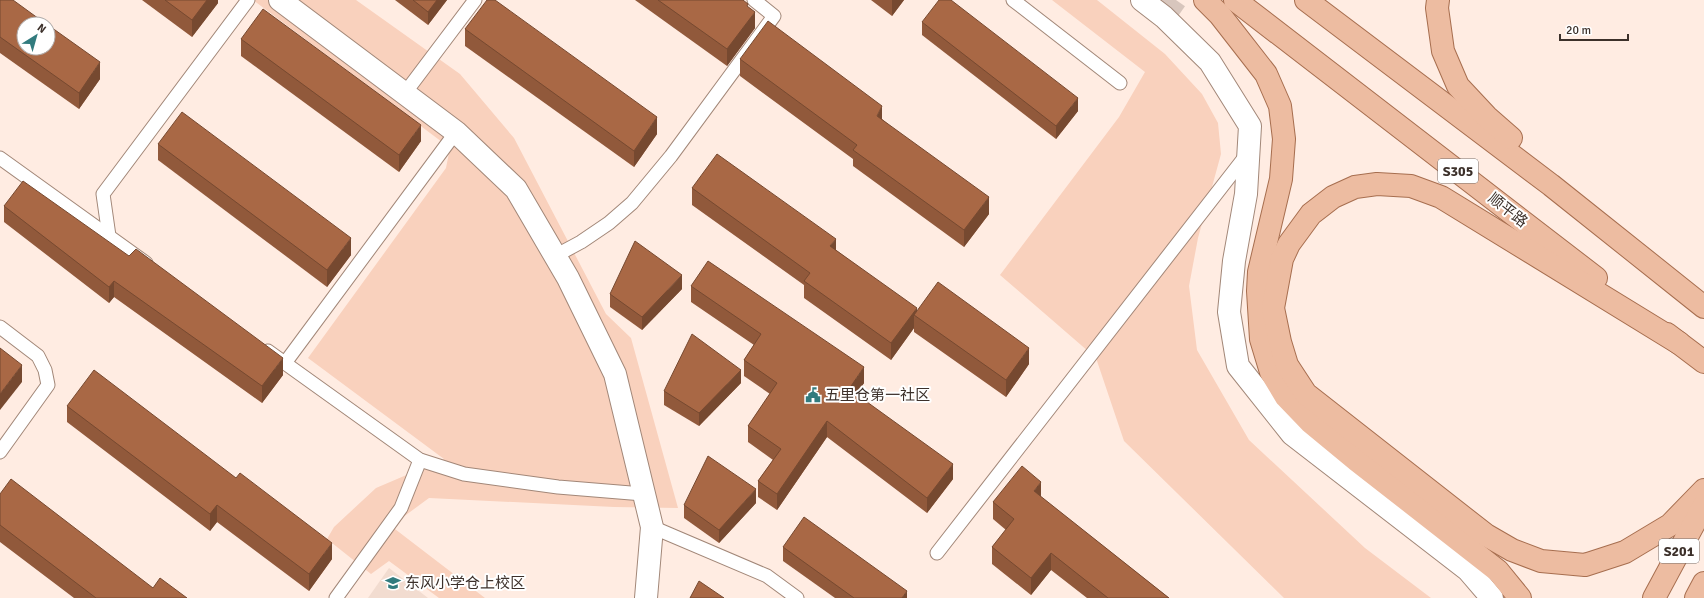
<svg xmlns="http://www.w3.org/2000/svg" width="1704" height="598" viewBox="0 0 1704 598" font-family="Signika,'Noto Sans SC',sans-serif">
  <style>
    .built { fill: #f2dcd0 }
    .green { fill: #f9d1bd }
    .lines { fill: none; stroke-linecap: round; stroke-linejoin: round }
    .tertiary-tunnel { stroke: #d8c6bd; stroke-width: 22; stroke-dasharray: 22 11; stroke-linecap: butt }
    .service-casing { stroke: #a28778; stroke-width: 15 }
    .minor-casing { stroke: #a28778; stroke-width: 24 }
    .tertiary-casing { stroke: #a28778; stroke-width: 24 }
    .primary-casing { stroke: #a76e4f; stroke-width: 24 }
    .service { stroke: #fff; stroke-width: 13 }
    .minor { stroke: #fff; stroke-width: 22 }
    .tertiary { stroke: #fff; stroke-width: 22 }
    .primary { stroke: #edbca1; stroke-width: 22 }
    .wall { fill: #91593b }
    .shaded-wall { fill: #764930 }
    .building { fill: #a96845; stroke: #764930 }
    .labels { text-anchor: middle; stroke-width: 4; stroke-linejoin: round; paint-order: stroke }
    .shield { fill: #fff; stroke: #766e6a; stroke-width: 1 }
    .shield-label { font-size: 14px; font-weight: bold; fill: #3c302a }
    .street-label { font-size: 15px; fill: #3c302a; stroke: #fff }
    .poi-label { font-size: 15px; fill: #3c302a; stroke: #fff; text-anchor: start }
  </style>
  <rect width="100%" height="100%" fill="#ffece2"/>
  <path class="built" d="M389,568L428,598H368Z"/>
  <g class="green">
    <path d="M253,0H356L460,74L514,138L606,314L631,338L678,508L614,507L429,498L391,526L485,598H439L389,561L371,574L327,539L334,527L376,488L444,459L308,358L446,168L450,148Z"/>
    <path d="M1052,0H1097L1165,54L1202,94L1218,123L1221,154L1198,238L1189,286L1197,350L1249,440L1365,548L1431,598H1284L1124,441L1096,358L1000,275L1119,117L1145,72Z"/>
  </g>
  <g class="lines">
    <path class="tertiary-tunnel" d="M1164,17L1176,0"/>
    <g class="service-casing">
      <g id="service">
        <path d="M1013,0L1120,83"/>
        <path d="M405,93L475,0"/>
        <path d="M0,158L146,263"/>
        <path d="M109,236L103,194L248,0"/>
        <path d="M555,256L581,242L609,223L632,203L671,156L774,16L754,0"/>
        <path d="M0,327L38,356L45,370L48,385L0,452"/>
        <path d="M268,351L420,460L464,474L558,487L643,494"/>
        <path d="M285,363L456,132"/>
        <path d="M652,527L767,576L797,598"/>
        <path d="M937,553L1248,153"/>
        <path d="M336,598L401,508L420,460"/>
      </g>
    </g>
    <g class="minor-casing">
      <path id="minor" d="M280,0L456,132L516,189L568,278L615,374L652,527L646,598"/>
    </g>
    <g class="tertiary-casing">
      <path id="tertiary" d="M1142,0L1164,17L1210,62L1250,126L1246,194L1234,261L1229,312L1238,366L1292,434L1468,570L1492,598"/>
    </g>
    <g class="primary-casing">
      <g id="primary">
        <path d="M1205,0L1220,15L1266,74L1280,106L1284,139L1281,179L1259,272L1258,291L1261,339L1271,372L1286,397L1310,422L1356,460L1498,571L1520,598"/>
        <path d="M1235,0L1596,278"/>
        <path d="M1306,0L1551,185L1704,307"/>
        <path d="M1438,0L1437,8L1443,51L1458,86L1487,117L1511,138"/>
        <path d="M1667,334L1704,362"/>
        <path d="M1679,343L1441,197L1411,186L1377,184L1355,187L1333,197L1311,214L1289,244L1282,259L1273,308L1280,342L1287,365L1306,394L1486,535L1512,550L1541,561L1585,565L1625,552L1670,525L1704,490"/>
        <path d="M1654,598L1704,505"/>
        <path d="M1696,598L1704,583"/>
      </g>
    </g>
    <use href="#service" class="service"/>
    <use href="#minor" class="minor"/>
    <use href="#tertiary" class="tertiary"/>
    <use href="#primary" class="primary"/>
  </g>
  <g class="wall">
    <path d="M0,0L100,79L79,109L0,53Z"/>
    <path d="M142,0H218V3L192,37Z"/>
    <path d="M395,0H447L428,25Z"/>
    <path d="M635,0H743L755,28L727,66Z"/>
    <path d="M871,0H904L892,16Z"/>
    <path d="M922,22L1078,111L1056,139L922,35Z"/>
    <path d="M465,29L657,134L634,167L465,46Z"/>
    <path d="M241,39L421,141L399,172L241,56Z"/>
    <path d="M740,59L882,119L989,214L964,247L853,166V159L740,76Z"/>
    <path d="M158,144L351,255L327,287L158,160Z"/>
    <path d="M692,188L836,250L917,312L1029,364L1006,397L914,332V328L891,360L804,298V285L692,205Z"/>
    <path d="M4,206L283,375L262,403L114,297L109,303L4,222Z"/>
    <path d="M691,286L864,383L856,395L953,479L927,513L827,437L777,510L758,497V481L773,460L748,442V426L770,394L744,376V360L754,345L691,302Z"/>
    <path d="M682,289L642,330L610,307V294Z"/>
    <path d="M741,383L699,426L664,405V391Z"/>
    <path d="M67,406L332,559L309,591L217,522L210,531L67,422Z"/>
    <path d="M0,494L153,588L187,598H74L0,542Z"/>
    <path d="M1041,497L1169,598H1087L1051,570L1031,595L992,564V547L1006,530L993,519V502Z"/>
    <path d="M756,503L719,543L684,518V505Z"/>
    <path d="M783,547L907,598H835L783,561Z"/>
  </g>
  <g class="shaded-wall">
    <path d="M207,0H218V3L192,37V20Z"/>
    <path d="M437,0H447L428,25V12Z"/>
    <path d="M892,0H904L892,16Z"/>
    <path d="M755,12V28L727,66V49Z"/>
    <path d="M100,62V79L79,109V93Z"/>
    <path d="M1078,98V111L1056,139V126Z"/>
    <path d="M882,106V123L877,116Z"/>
    <path d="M657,117V134L634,167V151Z"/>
    <path d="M421,125V141L399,172V155Z"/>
    <path d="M989,197V214L964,247V230Z"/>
    <path d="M351,238V255L327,287V270Z"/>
    <path d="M836,239V255L830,246Z"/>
    <path d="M682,275V289L642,330V317Z"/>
    <path d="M114,281V297L109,303V287Z"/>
    <path d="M917,308V317L914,315V328L891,360V343Z"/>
    <path d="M1029,348V364L1006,397V380Z"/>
    <path d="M283,358V375L262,403V386Z"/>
    <path d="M22,365V382L0,410V394Z"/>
    <path d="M864,367V383L849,405V389Z"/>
    <path d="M741,370V383L699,426V413Z"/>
    <path d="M827,421V437L777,510V494Z"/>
    <path d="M953,464V479L927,513V498Z"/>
    <path d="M1041,482V498L1034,491Z"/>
    <path d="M756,489V503L719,543V530Z"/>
    <path d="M217,505V522L210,531V514Z"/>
    <path d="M332,543V559L309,591V574Z"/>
    <path d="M1051,553V570L1031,595V578Z"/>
    <path d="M907,591V598H902Z"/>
  </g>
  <g class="building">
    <path d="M0,0H13L46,24H24V48H48V25L100,62L79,93L0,37Z"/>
    <path d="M165,0H207L192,20Z"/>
    <path d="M413,0H437L428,12Z"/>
    <path d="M487,0H495L657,117L634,151L465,29Z"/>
    <path d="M658,0H743L748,4L747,6L755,12L727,49Z"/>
    <path d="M939,0H951L1078,98L1056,126L922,22Z"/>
    <path d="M263,9L421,125L399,155L241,39Z"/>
    <path d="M768,21L882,106L877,116L989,197L964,230L853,150L857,145L740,59Z"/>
    <path d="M182,112L351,238L327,270L158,144Z"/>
    <path d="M717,154L836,239L830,246L917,308L891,343L804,281L810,273L692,188Z"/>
    <path d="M23,181L129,256L136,249L283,358L262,386L114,281L109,287L4,206Z"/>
    <path d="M635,241L682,275L642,317L610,294Z"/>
    <path d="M708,261L864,367L849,389L953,464L927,498L827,421L777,494L758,481L781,449L748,426L777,383L744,360L761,334L691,286Z"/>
    <path d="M938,282L1029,348L1006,380L914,315Z"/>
    <path d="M692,334L741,370L699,413L664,391Z"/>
    <path d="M0,348L22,365L0,394Z"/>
    <path d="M94,370L236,478L240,473L332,543L309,574L217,505L210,514L67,406Z"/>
    <path d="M708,456L756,489L719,530L684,505Z"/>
    <path d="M1022,466L1041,482L1034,491L1169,598H1108L1051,553L1031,578L992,547L1014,519L993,502Z"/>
    <path d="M11,479L153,588L160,578L187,598H96L0,525V494Z"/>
    <path d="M804,517L907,591L902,598H854L783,547Z"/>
    <path d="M699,581L724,598H690Z"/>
  </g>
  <defs>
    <g id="civic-bare" transform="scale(1.2)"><path d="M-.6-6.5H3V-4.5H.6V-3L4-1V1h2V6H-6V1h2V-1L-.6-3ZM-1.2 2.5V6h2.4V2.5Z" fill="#327b7e" stroke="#fff" stroke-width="2.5" paint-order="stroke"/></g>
    <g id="school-bare" transform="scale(1.2)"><path d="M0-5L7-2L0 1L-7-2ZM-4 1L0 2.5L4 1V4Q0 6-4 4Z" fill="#327b7e" stroke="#fff" stroke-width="2.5" paint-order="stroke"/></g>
  </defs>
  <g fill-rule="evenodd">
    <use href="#civic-bare" x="813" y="395"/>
    <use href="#school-bare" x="393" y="583"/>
  </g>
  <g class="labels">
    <g class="shield">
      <rect x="1438" y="159" width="40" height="24" rx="3"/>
      <rect x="1659" y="539" width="40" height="24" rx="3"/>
    </g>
    <g class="shield-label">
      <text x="1458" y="176">S305</text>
      <text x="1679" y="556">S201</text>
    </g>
    <g class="street-label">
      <text transform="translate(1508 210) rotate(38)" y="5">顺平路</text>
    </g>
    <g class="poi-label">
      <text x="825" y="400">五里仓第一社区</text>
      <text x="405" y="588">东风小学仓上校区</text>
    </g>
  </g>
  <g transform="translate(36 36) rotate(37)"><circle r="19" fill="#ffffff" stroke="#b1acaa"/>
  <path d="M0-3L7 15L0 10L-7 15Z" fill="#327b7e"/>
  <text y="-6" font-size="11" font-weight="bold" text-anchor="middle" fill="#3c302a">N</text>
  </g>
  <path d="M1560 34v6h68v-6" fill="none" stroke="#3c302a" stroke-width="2"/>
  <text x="1566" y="34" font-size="12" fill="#3c302a" stroke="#ffffff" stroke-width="3" paint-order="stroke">20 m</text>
</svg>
